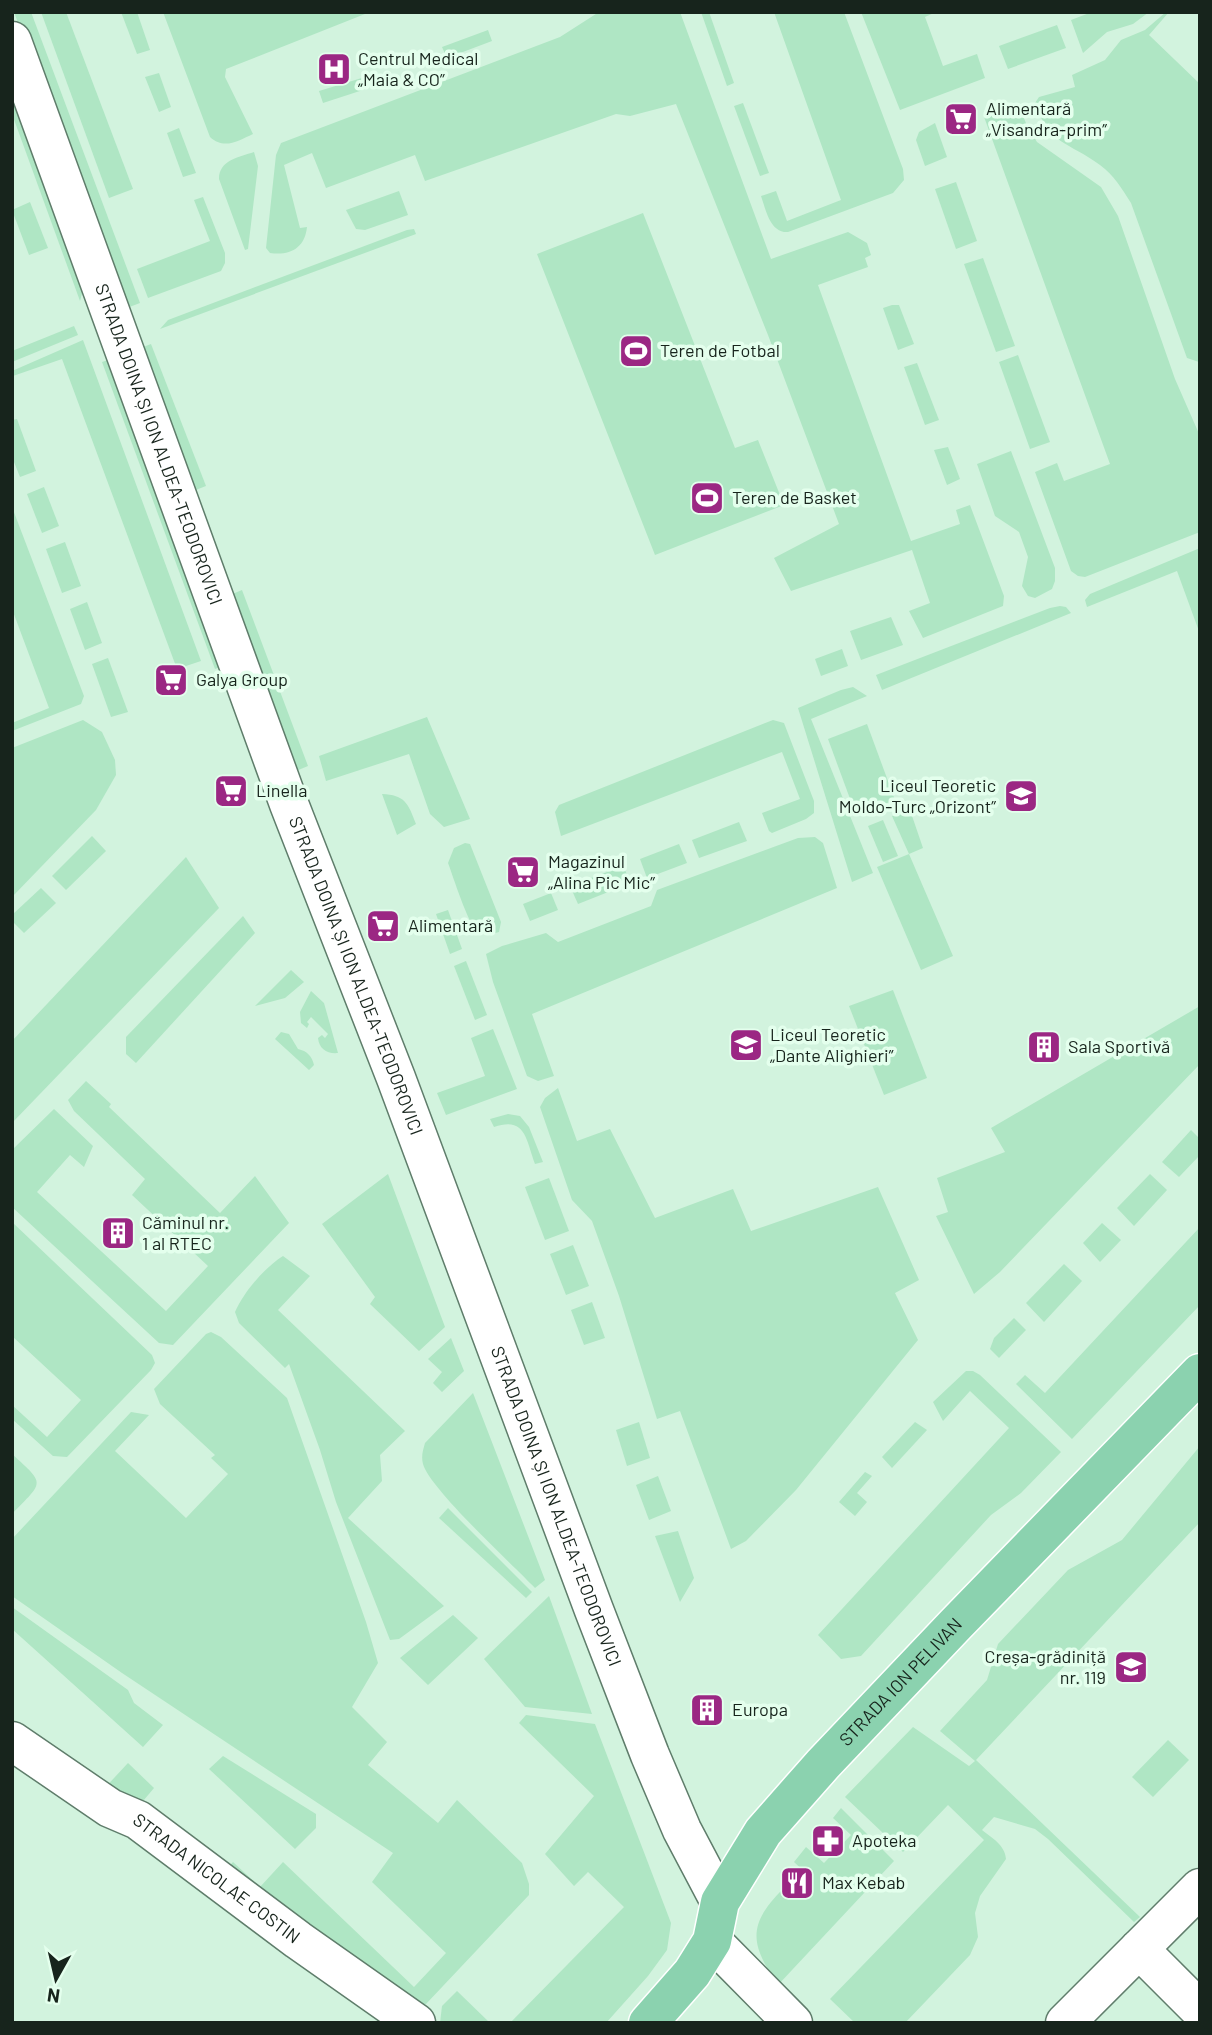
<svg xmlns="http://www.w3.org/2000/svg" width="1212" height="2035" viewBox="0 0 1212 2035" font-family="Barlow,sans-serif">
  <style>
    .green { fill: #afe6c4 }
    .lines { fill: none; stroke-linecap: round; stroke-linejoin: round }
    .minor-casing { stroke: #5f7d6b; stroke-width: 41 }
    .major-casing { stroke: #fff; stroke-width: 41 }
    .minor { stroke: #fff; stroke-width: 38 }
    .major { stroke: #8bd2af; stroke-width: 38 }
    .labels { text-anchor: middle; stroke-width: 7; stroke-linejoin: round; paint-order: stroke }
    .poi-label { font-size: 18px; fill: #17241c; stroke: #e4ffed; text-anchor: start }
    .street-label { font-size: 18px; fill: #17241c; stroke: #e4ffed }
  </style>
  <rect width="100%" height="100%" fill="#d2f3de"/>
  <g class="green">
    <path d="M14,12H31L140,303L124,309Z"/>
    <path d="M41,12H66L133,189L109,198Z"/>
    <path d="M121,12H137L150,50L137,54Z"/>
    <path d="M163,12H370L226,69L225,77L253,134C238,141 224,150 210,137Z"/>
    <path d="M599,12H680L771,259L848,232L867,243L871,255L865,258L868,267L818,285L911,541L960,524L956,510L970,505L1004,596L1003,606L923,638L909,611L930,603L912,550L791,591L774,558L839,524L768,335L676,104L630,116L616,114L425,181L415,155L326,188L312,153L284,165L300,228L307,227C305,248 290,256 270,253L266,248L276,155L281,143L560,37Z"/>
    <path d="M701,12H709L734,83L727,86Z"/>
    <path d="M774,12H844L903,169L904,180L893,193L788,232C770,233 766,210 761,196L776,191L787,221L841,200Z"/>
    <path d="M861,12H936L925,17L943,66L977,54L985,78L900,110Z"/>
    <path d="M1092,12H1149L1133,24L1107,32L1083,53L1071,20Z"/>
    <path d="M1166,12H1169L1149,35L1200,84L1199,362L1187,358L1131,203C1122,189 1114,175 1100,165C1069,142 1049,145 1035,103L1039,97L1075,87L1072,75L1105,60L1121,40L1145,30Z"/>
    <path d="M1057,25L1066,48L1008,69L999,46Z"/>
    <path d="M488,30L492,41L447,58L442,47Z"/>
    <path d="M159,73L171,107L159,112L145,77Z"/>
    <path d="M365,77L366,89L323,103L319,91Z"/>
    <path d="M12,88L84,286L80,301L12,114Z"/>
    <path d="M743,103L769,173L760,176L734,106Z"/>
    <path d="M1012,105H1019L1027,126L1037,142L1101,187L1118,216L1175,379L1200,436V532L1085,577L1078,576L1071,571L1035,472L1057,463L1064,481L1110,464L983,114Z"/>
    <path d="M935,123L947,157L925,166L916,140L919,132Z"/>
    <path d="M179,128L196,173L183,177L167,133Z"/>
    <path d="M254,152L258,166L248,249L245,250L219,179C219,160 239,157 254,152Z"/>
    <path d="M956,182L977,241L956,249L935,189Z"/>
    <path d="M399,191L408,215L365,230L356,229L346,210Z"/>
    <path d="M203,197L225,253V263L221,271L148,298L137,269L210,241L194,200Z"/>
    <path d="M30,202L48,248L29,255L12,210Z"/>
    <path d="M643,213L735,448L758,440L784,505L655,555L537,254Z"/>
    <path d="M414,229L416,234L160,329L168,320L407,230Z"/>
    <path d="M983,258L1015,346L996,352L964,264Z"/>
    <path d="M892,305H899L914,344L898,350L883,308Z"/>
    <path d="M74,326L78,335L12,362V351Z"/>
    <path d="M83,340L201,661L177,669L62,359L13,376L12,371Z"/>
    <path d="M151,344L206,486L193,491L138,349Z"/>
    <path d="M1018,355L1050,442L1030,449L999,362Z"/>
    <path d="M111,359L223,666L215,669L102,362Z"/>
    <path d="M917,363L939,420L925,425L904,367Z"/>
    <path d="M17,419L36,471L20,477L12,457V420Z"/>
    <path d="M948,447L960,479L947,485L934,450Z"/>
    <path d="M1011,451L1055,568V581L1052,589L1035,598L1028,596L1022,586L1028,557L1019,532L995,516L977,464Z"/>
    <path d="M44,487L59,526L42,533L27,494Z"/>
    <path d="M12,507L84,696L81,704L12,731V723L49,708L12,609Z"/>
    <path d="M65,542L81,586L62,593L46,549Z"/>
    <path d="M1200,548V634L1177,571L1087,607L1085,600L1090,594Z"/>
    <path d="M242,590L308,766L296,771L230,595Z"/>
    <path d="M87,602L102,643L85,650L70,609Z"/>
    <path d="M1060,606L1066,607L1071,613L882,690L876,675L1050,608Z"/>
    <path d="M891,617L903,645L861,660L850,631Z"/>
    <path d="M842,649L848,666L821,676L815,659Z"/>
    <path d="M108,658L128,712L111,717L92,664Z"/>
    <path d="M853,687L867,696L811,719L873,873L852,882L798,708L841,690Z"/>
    <path d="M427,717L470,819L444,827L430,814L409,754L326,781L319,756Z"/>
    <path d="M83,720L102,732L115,760L116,775L96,810L12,897V748Z"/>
    <path d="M773,720L784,723L814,801V813L806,819L772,833L769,831L762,813L800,799L782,752L561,836L555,812L559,805Z"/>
    <path d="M867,724L895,800L856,815L828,739Z"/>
    <path d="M382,794C405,795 408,803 416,824L397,835Z"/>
    <path d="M910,810L923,848L909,854L953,956L921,970L877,867L909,854L892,816Z"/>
    <path d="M883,820L898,856L883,862L868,826Z"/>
    <path d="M739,822L747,841L699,858L692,840Z"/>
    <path d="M92,836L106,851L66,890L52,876Z"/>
    <path d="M815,837L823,843L837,888L532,1014L554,1076L538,1081L527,1076L493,982L486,954L502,946L546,933L558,942L651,906L657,890L798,838Z"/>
    <path d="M465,843L470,844L501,922L499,932C492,934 484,936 477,931C468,924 453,876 448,863L454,848Z"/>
    <path d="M679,844L687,863L647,878L640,859Z"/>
    <path d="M186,857L219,908L12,1123V1041Z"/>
    <path d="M623,866L631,883L578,904L570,886Z"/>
    <path d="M41,888L56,903L24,933L12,921V915Z"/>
    <path d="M551,893L558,910L530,921L523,904Z"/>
    <path d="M448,910L462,949L450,954L436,914Z"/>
    <path d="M243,916L255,933L136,1063L126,1054V1037Z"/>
    <path d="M466,961L487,1015L475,1020L454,966Z"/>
    <path d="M291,970L304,982L285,998L255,1006Z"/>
    <path d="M893,990L927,1078L884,1095L849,1006Z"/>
    <path d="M311,991L324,1003L338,1053C327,1054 319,1049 318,1038L322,1035L325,1038L328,1034L311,1017L307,1022L309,1024L307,1028L301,1023L300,1012Z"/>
    <path d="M1200,1006V1064L1000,1272L974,1294L936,1216L948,1212L937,1178L1005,1152L991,1128Z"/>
    <path d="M493,1029L517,1089L446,1115L437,1093L485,1076L471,1038Z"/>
    <path d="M281,1032L289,1034L298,1049C307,1051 312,1056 314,1065L309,1070L275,1039Z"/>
    <path d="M86,1081L111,1104L109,1107L220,1213L255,1176L289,1223L173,1345L159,1343L12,1207V1150L54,1109L93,1146L84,1167L70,1155L37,1192L166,1311L208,1266L132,1195L145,1179L74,1111L68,1100Z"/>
    <path d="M558,1088L577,1141L610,1129L655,1218L733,1189L751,1231L878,1187L919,1280L895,1293L918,1340L796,1490L746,1541L731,1549L680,1411L657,1419L619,1296L592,1221L572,1200L540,1107L545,1098Z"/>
    <path d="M508,1114L520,1116L529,1127L543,1162L535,1164C526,1140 526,1116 494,1127L490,1119Z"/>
    <path d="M1191,1130L1200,1139V1155L1179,1177L1162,1162Z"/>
    <path d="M388,1174L445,1327L419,1351L370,1304L375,1297L322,1224Z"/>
    <path d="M1150,1174L1167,1190L1134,1226L1117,1208Z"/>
    <path d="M549,1178L569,1231L545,1240L525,1187Z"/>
    <path d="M12,1222L152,1355L155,1363L151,1370L67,1457L53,1456L12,1419V1405L47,1437L81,1400L12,1336Z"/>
    <path d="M1102,1223L1121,1240L1100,1262L1083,1243Z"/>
    <path d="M1200,1227V1305L1072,1439L1016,1384L1025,1375L1045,1393Z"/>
    <path d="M573,1245L589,1286L566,1295L550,1254Z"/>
    <path d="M283,1256L310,1276L278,1310L405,1431L380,1455L382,1481L348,1518L444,1606L399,1639L390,1640L336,1502L320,1450L289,1364L285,1368L239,1323L235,1312C244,1292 264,1268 283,1256Z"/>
    <path d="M1064,1264L1082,1281L1044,1322L1026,1303Z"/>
    <path d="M592,1302L605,1338L584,1345L571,1310Z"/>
    <path d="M1014,1318L1026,1330L999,1358L990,1349L994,1338Z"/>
    <path d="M211,1332L221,1337L287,1398L366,1622L378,1663L352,1707L387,1742L368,1765L438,1823L457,1800L522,1863L529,1884V1895L426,2004L419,2007L225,1871L233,1862L260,1887L283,1862L414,1987L446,1953L372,1882L393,1853L122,1673L12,1596V1539L131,1412L149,1415L115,1451L186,1518L228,1474L211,1458L215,1455L160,1404L154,1389L206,1334Z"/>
    <path d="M451,1338L464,1371L442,1392L433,1383L442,1372L428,1359Z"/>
    <path d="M966,1371H973L980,1375L1061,1452L1021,1493L991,1515L861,1656L841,1659L818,1635L1009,1428L970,1391L943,1421L933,1402Z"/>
    <path d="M473,1393L545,1580L535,1588C513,1565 430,1489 423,1464C421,1456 423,1450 425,1443Z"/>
    <path d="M639,1422L650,1458L627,1466L616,1430Z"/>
    <path d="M915,1422L927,1430L892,1468L882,1457Z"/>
    <path d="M1200,1446V1522L976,1760L1140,1917L1134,1922L1048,1839L1035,1829L994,1817L982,1830C992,1838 1005,1845 1006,1859L980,1896L975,1913L978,1937L970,1955L905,2023H855L830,1999L984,1840L948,1805L903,1852L845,1797L913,1727L969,1766L975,1761L940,1731L987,1680L998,1644L1068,1570L1122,1540Z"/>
    <path d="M12,1454C46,1485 44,1481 12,1514Z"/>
    <path d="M865,1472L872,1476L857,1493L867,1502L855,1516L839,1502Z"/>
    <path d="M658,1476L671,1511L649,1520L636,1485Z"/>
    <path d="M448,1508L532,1592L526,1598L439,1518Z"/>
    <path d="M678,1531L694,1578L680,1602L655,1536Z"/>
    <path d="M549,1596L592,1714L525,1707L484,1659Z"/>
    <path d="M12,1607L128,1690L134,1703L163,1725L143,1747L12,1629Z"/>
    <path d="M453,1615L478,1638L428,1685L400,1658Z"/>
    <path d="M526,1715L595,1724L671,1923L667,1950L648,1976L606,2023H510L624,1907L588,1872L574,1886L545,1854L594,1796L519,1723Z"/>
    <path d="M1168,1740L1189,1760L1153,1797L1132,1777Z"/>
    <path d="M223,1756L316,1814V1828L295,1849L209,1769Z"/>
    <path d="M128,1763L154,1788L138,1807L101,1792Z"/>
    <path d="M841,1808L894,1861L778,1985C750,1944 747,1925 783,1889L793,1897L810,1877L794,1862L806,1847L824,1863L851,1835L833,1818Z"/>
    <path d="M457,1991L490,2023H440L442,2006Z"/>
  </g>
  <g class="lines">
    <g class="minor-casing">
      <g id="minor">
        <path id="s1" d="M12,41L289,804L396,1078L594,1610L650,1755L682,1830L720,1902"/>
        <path id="s2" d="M12,1741L110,1808L138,1820L298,1940L416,2023"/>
        <path d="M712,1941L793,2023"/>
        <path d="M1139,1949L1200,2010"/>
        <path d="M1065,2023L1200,1888"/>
      </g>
    </g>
    <g class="major-casing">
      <g id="major">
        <path id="s3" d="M648,2023L692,1973L712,1941L720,1902L763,1832L823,1764L956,1624L1200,1373"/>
      </g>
    </g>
    <use href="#minor" class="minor"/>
    <use href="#major" class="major"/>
  </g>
  <defs>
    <g id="hospital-square" transform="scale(1.75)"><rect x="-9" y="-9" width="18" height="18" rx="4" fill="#9b2783" stroke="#e4ffed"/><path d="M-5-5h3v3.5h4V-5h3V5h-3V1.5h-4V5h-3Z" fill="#fff"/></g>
    <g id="supermarket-square" transform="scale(1.75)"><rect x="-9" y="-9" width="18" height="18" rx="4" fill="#9b2783" stroke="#e4ffed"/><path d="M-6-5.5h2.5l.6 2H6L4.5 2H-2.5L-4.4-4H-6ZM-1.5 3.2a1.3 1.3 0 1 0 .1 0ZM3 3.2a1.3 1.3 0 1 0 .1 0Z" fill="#fff"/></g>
    <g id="stadium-square" transform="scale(1.75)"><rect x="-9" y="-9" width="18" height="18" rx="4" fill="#9b2783" stroke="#e4ffed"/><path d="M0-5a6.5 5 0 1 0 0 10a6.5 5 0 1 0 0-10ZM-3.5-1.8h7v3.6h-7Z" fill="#fff"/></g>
    <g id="school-square" transform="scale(1.75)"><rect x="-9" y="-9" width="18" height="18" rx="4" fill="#9b2783" stroke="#e4ffed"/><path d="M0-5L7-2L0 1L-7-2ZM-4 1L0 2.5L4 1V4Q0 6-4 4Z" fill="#fff"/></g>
    <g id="building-square" transform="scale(1.75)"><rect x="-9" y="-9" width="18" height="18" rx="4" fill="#9b2783" stroke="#e4ffed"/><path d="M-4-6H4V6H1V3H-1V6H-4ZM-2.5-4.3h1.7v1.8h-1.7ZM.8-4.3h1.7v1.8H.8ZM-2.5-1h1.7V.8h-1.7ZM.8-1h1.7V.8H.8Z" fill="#fff"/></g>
    <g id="pharmacy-square" transform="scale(1.75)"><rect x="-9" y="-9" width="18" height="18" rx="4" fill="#9b2783" stroke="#e4ffed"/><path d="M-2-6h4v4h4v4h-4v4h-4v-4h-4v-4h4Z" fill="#fff"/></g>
    <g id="restaurant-square" transform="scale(1.75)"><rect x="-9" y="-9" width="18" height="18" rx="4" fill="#9b2783" stroke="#e4ffed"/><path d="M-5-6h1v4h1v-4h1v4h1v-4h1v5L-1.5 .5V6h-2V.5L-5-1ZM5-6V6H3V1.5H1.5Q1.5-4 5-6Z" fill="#fff"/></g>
  </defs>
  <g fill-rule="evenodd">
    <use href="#hospital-square" x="334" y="69"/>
    <use href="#supermarket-square" x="961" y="119"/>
    <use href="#stadium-square" x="636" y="351"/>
    <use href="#stadium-square" x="707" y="498"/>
    <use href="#supermarket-square" x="171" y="680"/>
    <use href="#supermarket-square" x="231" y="791"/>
    <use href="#school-square" x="1021" y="796"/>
    <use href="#supermarket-square" x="523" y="872"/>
    <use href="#supermarket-square" x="383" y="926"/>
    <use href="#school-square" x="746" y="1045"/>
    <use href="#building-square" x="1044" y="1047"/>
    <use href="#building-square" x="118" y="1233"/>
    <use href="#school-square" x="1131" y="1667"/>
    <use href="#building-square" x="707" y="1710"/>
    <use href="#pharmacy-square" x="828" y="1841"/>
    <use href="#restaurant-square" x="797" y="1883"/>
  </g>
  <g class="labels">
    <g class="poi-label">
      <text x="358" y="65">Centrul Medical<tspan x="358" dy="21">„Maia &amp; CO”</tspan></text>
      <text x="986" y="115">Alimentară<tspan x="986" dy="21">„Visandra-prim”</tspan></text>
      <text x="660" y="357">Teren de Fotbal</text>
      <text x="732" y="504">Teren de Basket</text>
      <text x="196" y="686">Galya Group</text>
      <text x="996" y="792" text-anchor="end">Liceul Teoretic<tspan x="996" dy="21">Moldo-Turc „Orizont”</tspan></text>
      <text x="256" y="797">Linella</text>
      <text x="548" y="868">Magazinul<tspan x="548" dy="21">„Alina Pic Mic”</tspan></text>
      <text x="408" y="932">Alimentară</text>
      <text x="770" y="1041">Liceul Teoretic<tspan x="770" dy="21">„Dante Alighieri”</tspan></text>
      <text x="1068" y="1053">Sala Sportivă</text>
      <text x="142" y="1229">Căminul nr.<tspan x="142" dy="21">1 al RTEC</tspan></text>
      <text x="1106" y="1663" text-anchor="end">Creșa-grădiniță<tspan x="1106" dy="21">nr. 119</tspan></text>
      <text x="732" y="1716">Europa</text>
      <text x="852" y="1847">Apoteka</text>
      <text x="822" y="1889">Max Kebab</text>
    </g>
    <g class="street-label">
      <text dy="6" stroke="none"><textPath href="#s1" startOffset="429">STRADA DOINA ȘI ION ALDEA-TEODOROVICI</textPath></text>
      <text dy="6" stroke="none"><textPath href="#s1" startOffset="996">STRADA DOINA ȘI ION ALDEA-TEODOROVICI</textPath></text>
      <text dy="6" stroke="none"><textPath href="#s1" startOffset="1563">STRADA DOINA ȘI ION ALDEA-TEODOROVICI</textPath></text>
      <text dy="6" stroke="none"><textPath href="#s3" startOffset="430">STRADA ION PELIVAN</textPath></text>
      <text dy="6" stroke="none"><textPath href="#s2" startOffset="247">STRADA NICOLAE COSTIN</textPath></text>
    </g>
  </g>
  <rect width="1212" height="2035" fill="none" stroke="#17241c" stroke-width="28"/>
  <g transform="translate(56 1979) rotate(188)" stroke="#e4ffed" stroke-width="5" paint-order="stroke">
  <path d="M0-5L12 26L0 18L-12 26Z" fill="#17241c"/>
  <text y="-10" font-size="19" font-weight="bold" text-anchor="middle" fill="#17241c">N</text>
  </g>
</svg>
